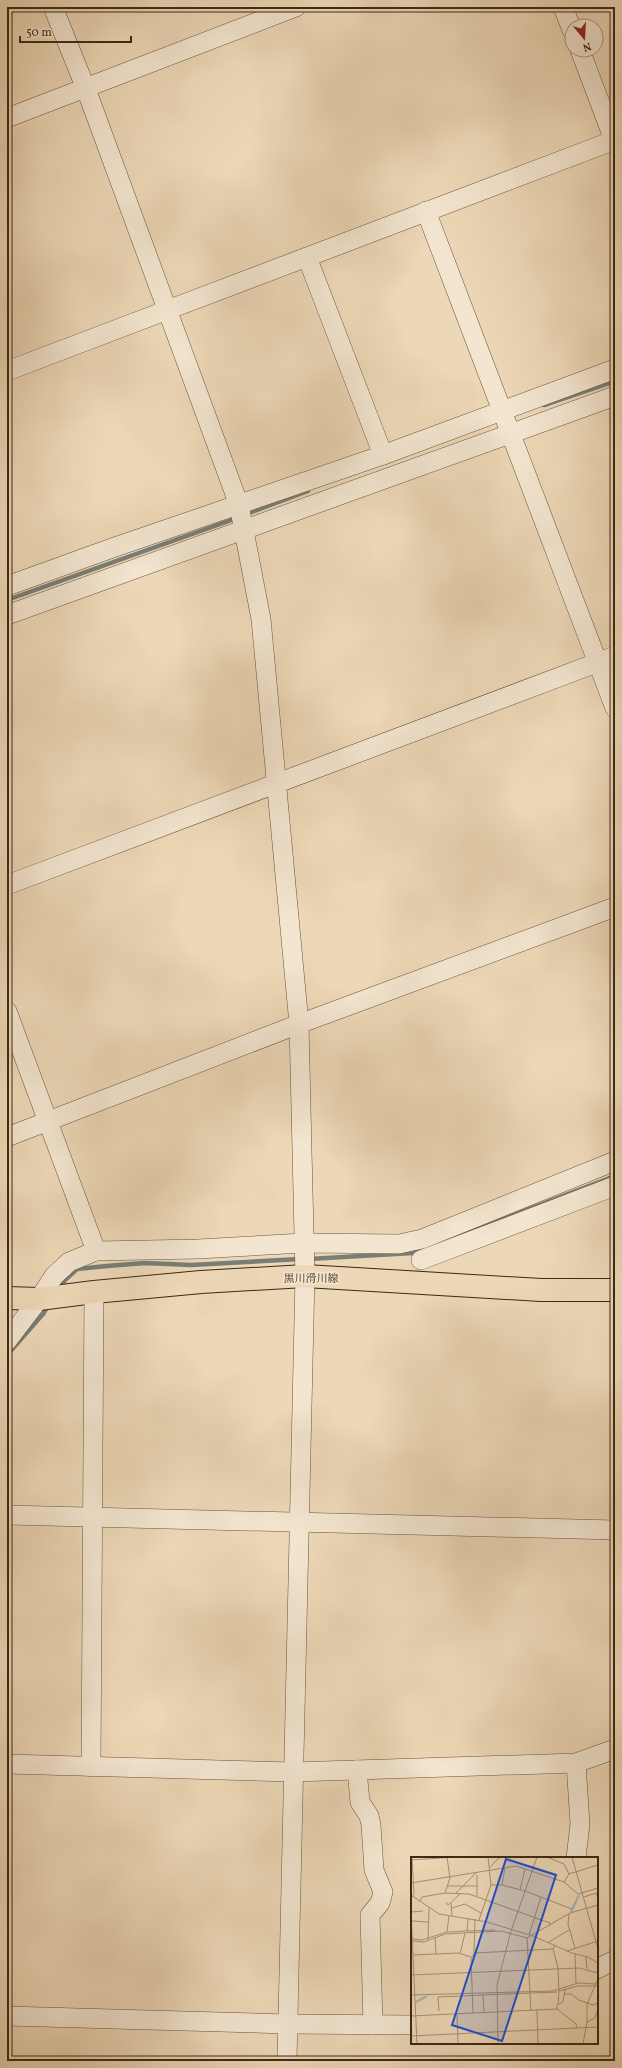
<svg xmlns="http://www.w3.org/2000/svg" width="622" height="2068" viewBox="0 0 622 2068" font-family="Vollkorn,'Noto Serif JP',serif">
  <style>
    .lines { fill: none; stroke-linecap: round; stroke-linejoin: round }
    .stream { stroke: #787e78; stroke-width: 4.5 }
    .minor-casing { stroke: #69543c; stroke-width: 20 }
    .major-casing { stroke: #3d2914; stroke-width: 24 }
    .minor { stroke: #f3e5d0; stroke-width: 19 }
    .major { stroke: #ecd7b6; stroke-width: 22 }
    .labels { text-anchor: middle; stroke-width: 3.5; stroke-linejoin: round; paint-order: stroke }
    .street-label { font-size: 11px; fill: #3d2914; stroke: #f3e5d0 }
    .inset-river { fill: none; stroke: #9fb6ba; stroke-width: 2 }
    .inset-road { fill: none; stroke: #a69175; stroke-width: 1 }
    .view { fill: #1d4ed8; fill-opacity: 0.15; stroke: #1d4ed8; stroke-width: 2 }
    .inset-edge { fill: none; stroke: #3d2914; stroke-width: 2 }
  </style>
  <rect width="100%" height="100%" fill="#ecd7b6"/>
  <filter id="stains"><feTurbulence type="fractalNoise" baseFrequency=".005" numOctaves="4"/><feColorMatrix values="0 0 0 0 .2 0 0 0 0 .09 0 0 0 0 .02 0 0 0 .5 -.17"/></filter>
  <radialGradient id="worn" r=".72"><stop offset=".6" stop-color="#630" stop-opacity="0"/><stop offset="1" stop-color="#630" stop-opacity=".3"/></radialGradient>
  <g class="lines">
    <g class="stream">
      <path d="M544,405L615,381"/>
      <path d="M246,514L308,491"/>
      <path d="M7,600L237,518"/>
      <path d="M437,1244L615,1176"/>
      <path d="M309,1259L413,1253L421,1250"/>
      <path d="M59,1290L65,1280L77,1269L107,1266L145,1263L191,1265L300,1259"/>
      <path d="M7,1355L43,1314L49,1304"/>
    </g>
    <g class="minor-casing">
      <g id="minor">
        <path d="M53,7L86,89L239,505L261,619L299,1024L305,1276L287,2061"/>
        <path d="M563,7L572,30"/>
        <path d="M580,50L614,140"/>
        <path d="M7,118L296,7"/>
        <path d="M426,211L615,708"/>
        <path d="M7,371L615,140"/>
        <path d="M383,455L615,369"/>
        <path d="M7,586L115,547L383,455L307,257"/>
        <path d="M7,615L615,396"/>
        <path d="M7,885L615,656"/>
        <path d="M7,1011L96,1251L69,1262L54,1276L39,1299L7,1341"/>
        <path d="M7,1137L299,1024L615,907"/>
        <path d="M96,1251L198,1249L304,1243L399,1244L422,1239L615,1161"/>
        <path d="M421,1260L615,1186"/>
        <path d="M7,1515L615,1530"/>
        <path d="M7,1764L293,1772L576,1763L615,1749"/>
        <path d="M91,1767L94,1292"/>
        <path d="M357,1770L360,1802L369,1816L371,1825L374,1870L383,1892L380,1903L370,1915L373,2025"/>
        <path d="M576,1858L580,1824L576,1763"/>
        <path d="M597,1969L615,1960"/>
        <path d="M7,2016L287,2024L412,2025"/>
      </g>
    </g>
    <g class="major-casing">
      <path id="major" d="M7,1298L39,1299L94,1292L201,1282L305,1276L541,1290H615"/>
    </g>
    <use href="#minor" class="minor"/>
    <use href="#major" class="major"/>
  </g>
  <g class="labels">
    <g class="street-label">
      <text x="311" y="1282">黒川滑川線</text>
    </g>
  </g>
  <g transform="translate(411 1857)">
    <rect width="187" height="187" fill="#ecd7b6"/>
    <path class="inset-river" d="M160,55L168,38M5,145L16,139"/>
    <path class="inset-road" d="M136,0L153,7L158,17M161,0L187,92M0,3L45,0M78,11L89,0M66,18V39M153,25L167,37L187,31M0,26L105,9L153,25L158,17L187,8M80,28H91L114,34L161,52M91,28L94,11M37,29H66M109,33L114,12M34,36L39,21L36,0M44,37L66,15M0,38L28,57L76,65L122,79L161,96L177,100L187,106M173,40L185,36L187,41M0,41L3,37L1,0M9,44L11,40L34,36L58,37L139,66L138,69M35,45L37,48L49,37M40,46L41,59M41,51L54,47L70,56M0,54L6,187M0,55L12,54M158,57L157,67L164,91M38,59L36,75L56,74M57,62L56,74L84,73M68,63L80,28L77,0M1,64L17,65M118,78L130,40M24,80L25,97M0,82L11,83L36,75M17,83L18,51M1,84L13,85L34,77L90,74L116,81M138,85L158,73M144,88L142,92L147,111L148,134L167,129H187M156,94L187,84M63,96L142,92M49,97L54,76M164,97L165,126M2,98L47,96L60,100M175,100L176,112M0,118L168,111L187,116M153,137H160L168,143L182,148L187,146M0,138L142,134L167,126L185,127M147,147L148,134M146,152V148L152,145L154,132M126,153L127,187M28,154L27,140L72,138M120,154L116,81L159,56L187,48M62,156L60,102L63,96L64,62M73,156L72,138L146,135M46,157L47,187M0,159L146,152L165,167L166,171M176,165L184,161L186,154M0,179L187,170M87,187L86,128L100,74L126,0M172,187L176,165V147L187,122"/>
    <path class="view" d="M95,2L145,18L91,184L41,168Z"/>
    <rect width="187" height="187" class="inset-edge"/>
  </g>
  <rect width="622" height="2068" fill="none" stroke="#ecd7b6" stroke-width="24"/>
  <rect x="8" y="8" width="606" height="2052" fill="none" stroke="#3d2914" stroke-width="2"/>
  <rect x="12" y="12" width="598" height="2044" fill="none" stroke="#3d2914"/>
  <g transform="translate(584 38) rotate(162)"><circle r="19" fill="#f3e5d0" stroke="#aa9a85"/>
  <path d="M0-3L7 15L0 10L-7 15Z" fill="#8f2418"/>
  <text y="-6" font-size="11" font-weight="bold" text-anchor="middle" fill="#3d2914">N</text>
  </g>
  <path d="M20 36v6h111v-6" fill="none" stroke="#3d2914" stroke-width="2"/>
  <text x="26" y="36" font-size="12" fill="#3d2914" stroke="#f3e5d0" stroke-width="3" paint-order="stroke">50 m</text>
  <rect width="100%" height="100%" filter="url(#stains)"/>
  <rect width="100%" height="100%" fill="url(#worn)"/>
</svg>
